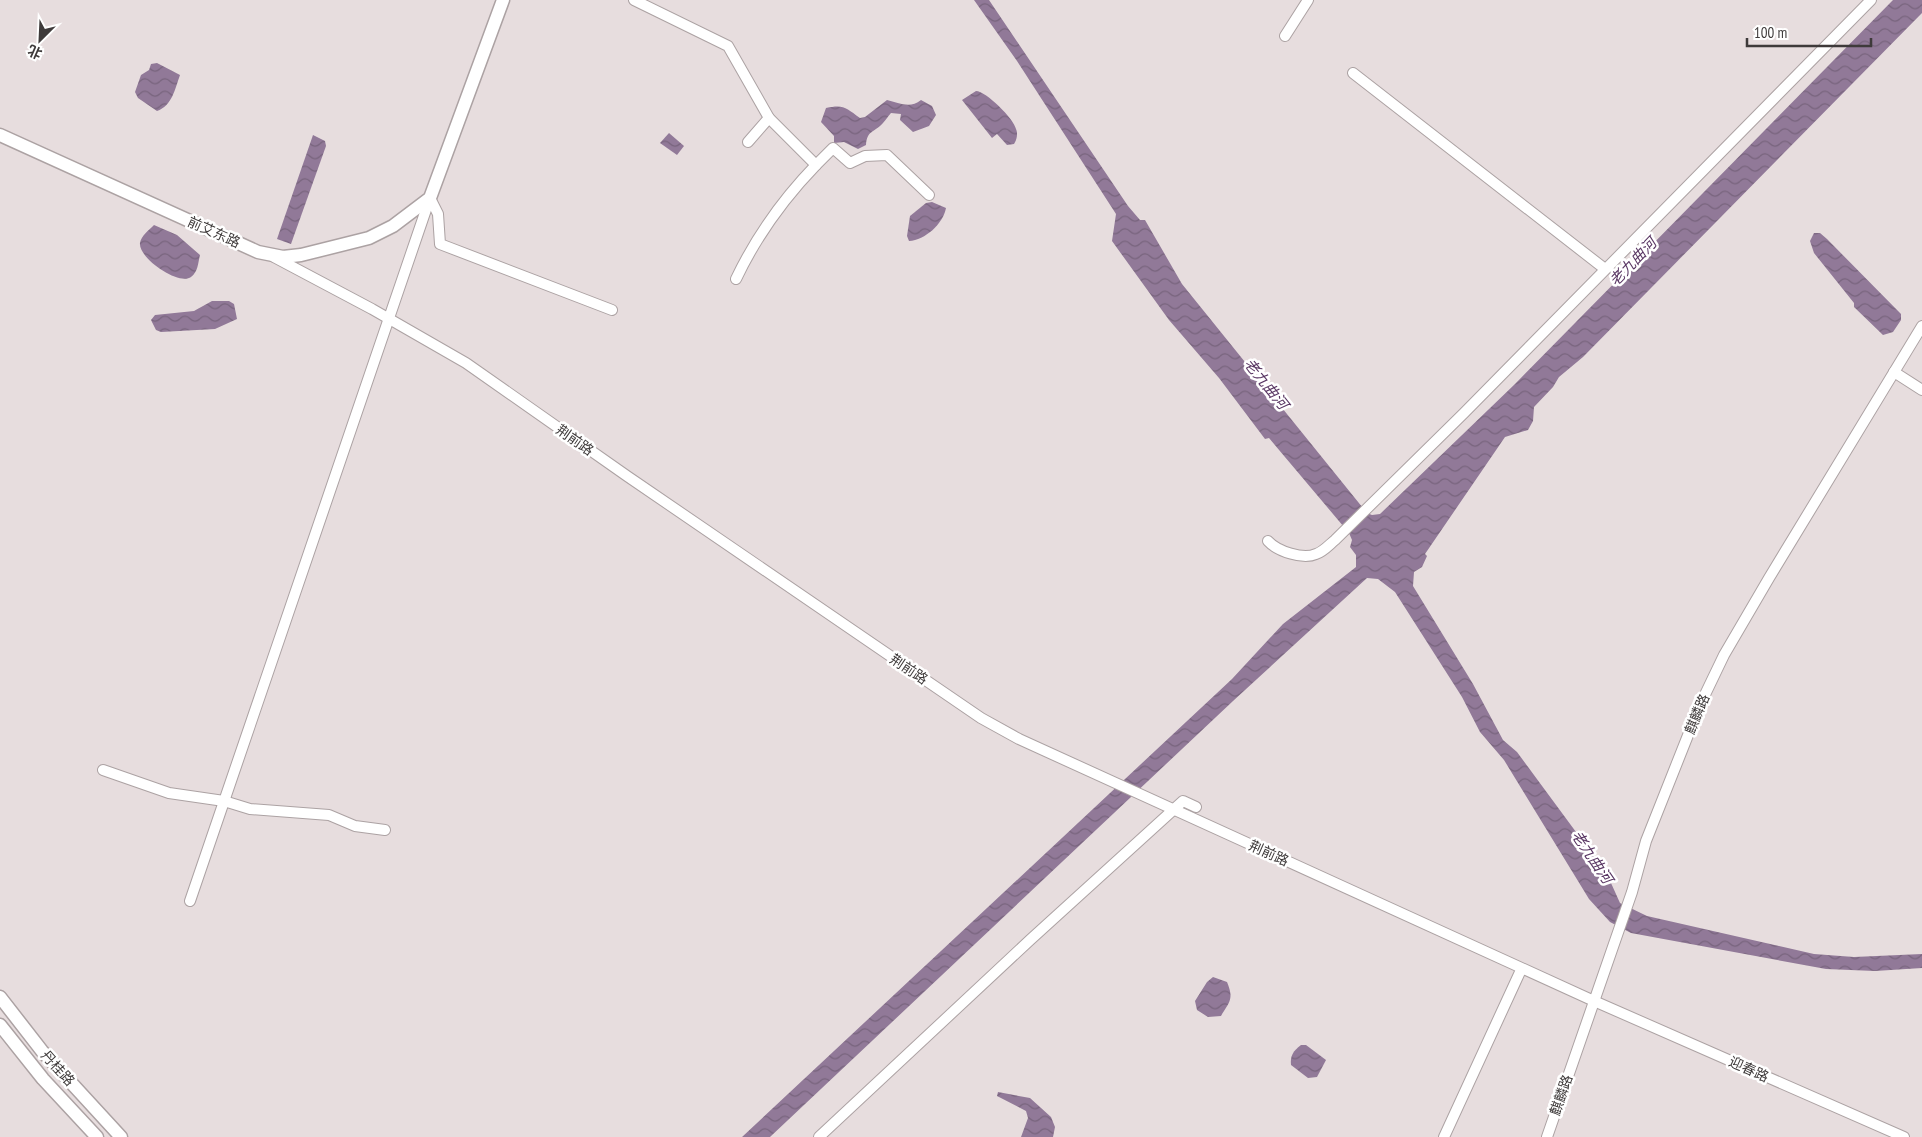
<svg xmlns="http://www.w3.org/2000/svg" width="1922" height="1137" viewBox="0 0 1922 1137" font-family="'PT Sans Narrow','Noto Sans SC',sans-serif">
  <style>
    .water { fill: url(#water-waves) }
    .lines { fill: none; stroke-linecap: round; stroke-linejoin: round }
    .minor-casing { stroke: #aca2a3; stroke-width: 12 }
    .major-casing { stroke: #aca2a3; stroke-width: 15 }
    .minor { stroke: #fff; stroke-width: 10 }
    .major { stroke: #fff; stroke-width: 12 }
    .labels { text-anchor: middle; stroke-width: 5; stroke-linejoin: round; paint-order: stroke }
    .street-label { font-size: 14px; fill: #3e3a3a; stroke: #fff }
    .water-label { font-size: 15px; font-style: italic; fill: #593663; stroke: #fff }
  </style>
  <defs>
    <pattern id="water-waves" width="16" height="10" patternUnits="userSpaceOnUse" patternTransform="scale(1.25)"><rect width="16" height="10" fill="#917998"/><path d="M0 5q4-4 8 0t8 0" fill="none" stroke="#78647d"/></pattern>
  </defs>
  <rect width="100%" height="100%" fill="#e7ddde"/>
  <g class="water">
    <path d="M974,0H989L1128,206L1140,220H1145L1182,284L1367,513L1372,515L1380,514L1515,384L1893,0H1922V13L1583,357L1559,377L1553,387L1534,407L1533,421L1528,430L1505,437L1425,554L1427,556L1422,567L1414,572L1413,586L1473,684L1503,740L1517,752L1590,851L1611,883L1620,903L1647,916L1814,954L1854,957L1922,954V968L1875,971L1826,969L1631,933L1610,922L1589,899L1504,760L1480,732L1462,697L1395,592L1378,579L1367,578L1233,701L770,1137H742L1232,679L1283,624L1356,567V555L1350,547L1352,540L1349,533L1269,438L1265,439L1219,378L1169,320L1112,241L1116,214L1017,61Z"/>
    <path d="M157,63L180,75C175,89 172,106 157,111L138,98L135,92L141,75L149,70L151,64Z"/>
    <path d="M976,91C986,91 1014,119 1016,129C1018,133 1017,140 1014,144L1007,145L997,134L992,138L962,100Z"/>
    <path d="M887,100C899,103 910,109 921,100L932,106L936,115L929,126L913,132L900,120L901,114L891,113C888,116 886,120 883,123C874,133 867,130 866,145L858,149L844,142L834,143V136L821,122L826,108C844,104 846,108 860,118L865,117Z"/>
    <path d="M669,133L684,146L677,155L660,143Z"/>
    <path d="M313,135L325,141L326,146L291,244L277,239Z"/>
    <path d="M932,202L946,208C943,224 925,240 909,241L907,236L910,216L926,203Z"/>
    <path d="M154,225L177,235L200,255C198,263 198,272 191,277C179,286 138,258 140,243C141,236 149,230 154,225Z"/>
    <path d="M1814,233H1820L1827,239L1901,314V320L1893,332L1883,335L1854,307V303L1814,253L1810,241Z"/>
    <path d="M212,301H229L234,304L237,319L215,329L161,332L156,330L151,320L155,315L194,311Z"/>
    <path d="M1213,977L1227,982C1234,999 1230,1001 1221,1016L1208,1017L1197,1010L1195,1001L1207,982Z"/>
    <path d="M1301,1045H1306L1326,1060L1317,1077L1308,1078L1291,1065C1290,1056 1293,1051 1301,1045Z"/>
    <path d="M998,1092L1030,1098L1051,1117L1055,1127L1053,1137H1021L1028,1118L1026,1111L997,1096Z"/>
  </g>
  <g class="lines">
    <g class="minor-casing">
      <g id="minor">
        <path d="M634,0L728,46L769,118L816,165L833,148L850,163L865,156L887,155L929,195"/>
        <path d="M1285,36L1308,0"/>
        <path d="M1353,73L1605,269"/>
        <path d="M748,142L769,118"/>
        <path d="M430,198L438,214L440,244L612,310"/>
        <path d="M274,257L372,309L466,363L627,476L981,718L1019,739L1594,1001L1904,1137"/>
        <path d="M736,279C756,237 784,198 816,165"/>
        <path d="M1894,372L1922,390"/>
        <path d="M1268,541C1277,551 1303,560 1316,554C1323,552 1329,545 1335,540L1464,413L1871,0"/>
        <path d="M103,770L169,793L224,801L250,809L329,815L355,826L385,830"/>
        <path d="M190,901L430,198"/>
        <path d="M819,1137L1030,940L1183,801L1196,807"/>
        <path d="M1444,1137L1520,972"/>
        <path d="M1547,1137L1632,892L1646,841L1700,705L1724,655L1769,578L1922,326"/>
      </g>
    </g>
    <g class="major-casing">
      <g id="major">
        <path d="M0,135L258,252L283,257L301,255L369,238L393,226L430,198L503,0"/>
        <path d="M0,997L42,1051L121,1137"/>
        <path d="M0,1025L43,1079L97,1137"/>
      </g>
    </g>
    <use href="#minor" class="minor"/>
    <use href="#major" class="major"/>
  </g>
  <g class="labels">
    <g class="street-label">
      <text transform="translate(214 232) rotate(24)" y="5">前艾东路</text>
      <text transform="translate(575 440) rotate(35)" y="5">荆前路</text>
      <text transform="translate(909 669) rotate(34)" y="5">荆前路</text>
      <text transform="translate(1697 714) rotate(-67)" y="5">麒麟路</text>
      <text transform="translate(1269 853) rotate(24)" y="5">荆前路</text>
      <text transform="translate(58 1068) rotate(48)" y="5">丹桂路</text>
      <text transform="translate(1749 1069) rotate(24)" y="5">迎春路</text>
      <text transform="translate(1561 1095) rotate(-71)" y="5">麒麟路</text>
    </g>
    <g class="water-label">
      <text transform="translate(1633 262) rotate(-46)" y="5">老九曲河</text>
      <text transform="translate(1266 384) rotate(51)" y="5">老九曲河</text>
      <text transform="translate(1592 857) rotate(56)" y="5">老九曲河</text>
    </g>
  </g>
  <g transform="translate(40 40) rotate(204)" stroke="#ffffff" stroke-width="4" paint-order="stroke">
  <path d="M0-4L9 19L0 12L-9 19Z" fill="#3e3a3a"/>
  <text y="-8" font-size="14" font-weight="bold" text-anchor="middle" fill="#3e3a3a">北</text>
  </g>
  <path d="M1747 38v8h124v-8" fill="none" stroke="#3e3a3a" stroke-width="2.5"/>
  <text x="1754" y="38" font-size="15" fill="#3e3a3a" stroke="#ffffff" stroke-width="4" paint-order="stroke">100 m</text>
</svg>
